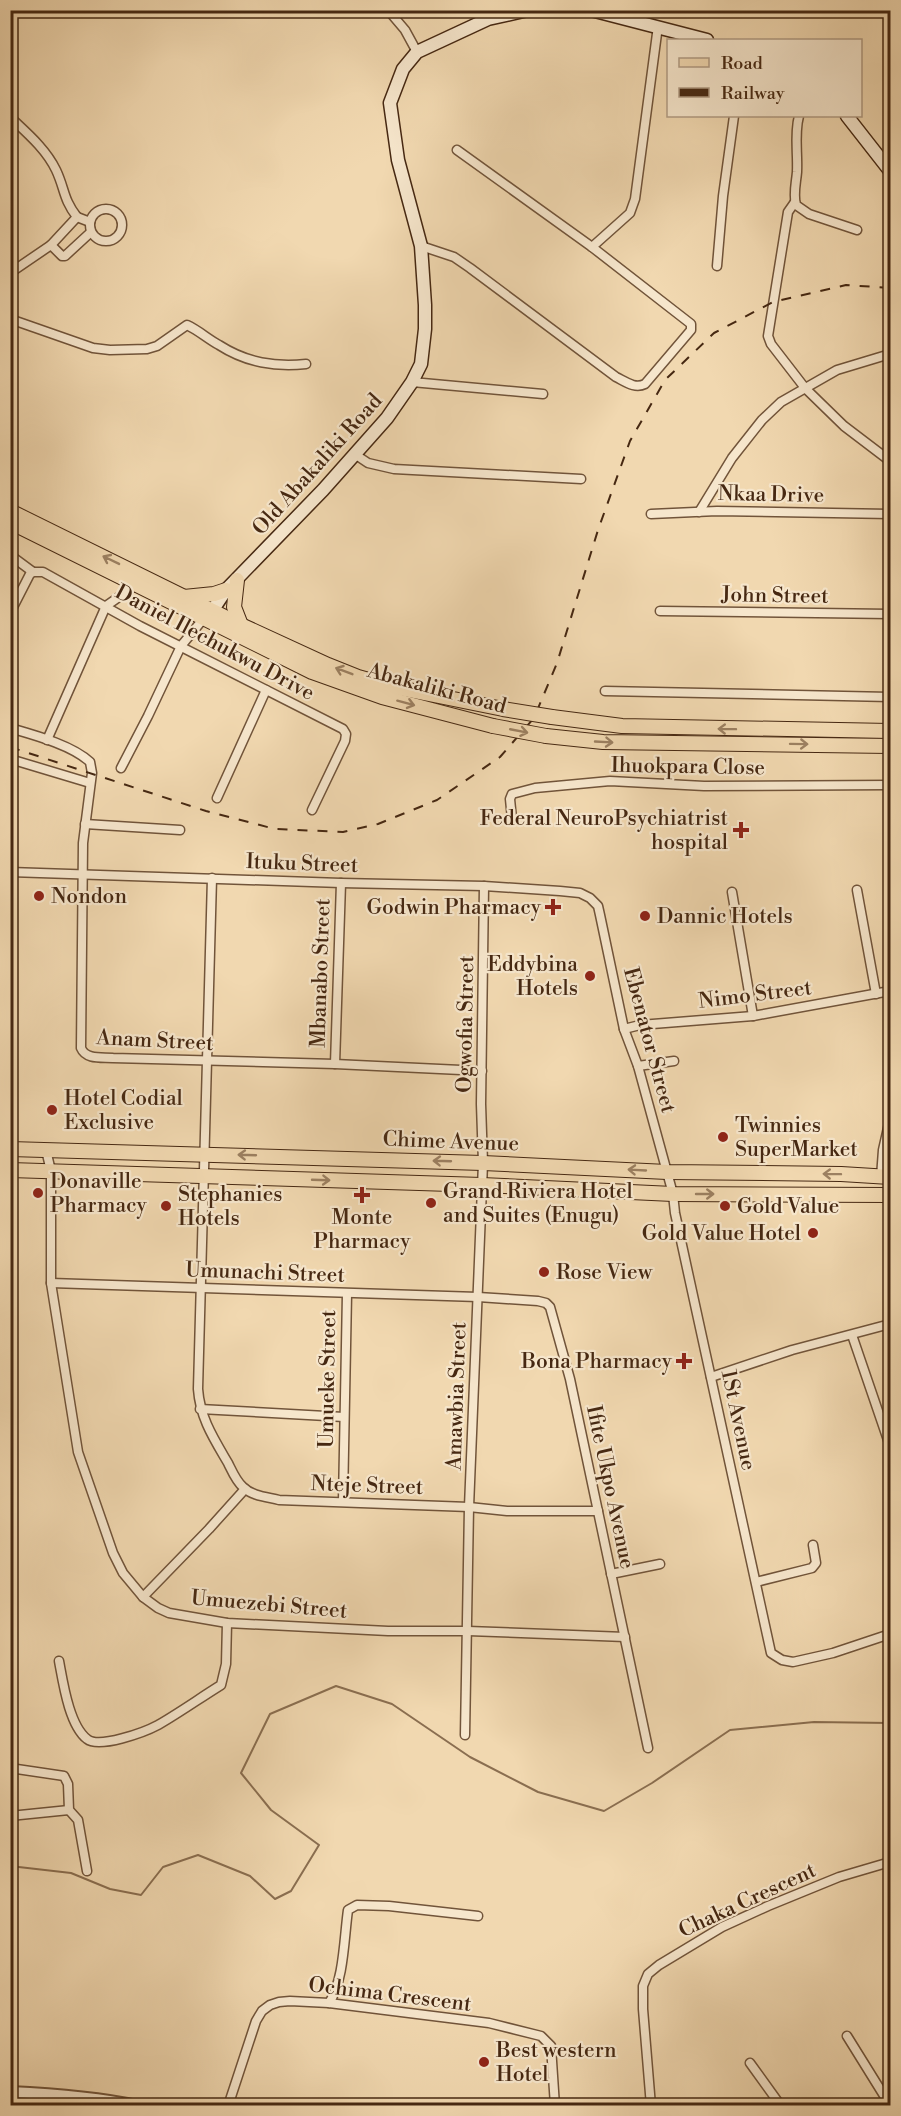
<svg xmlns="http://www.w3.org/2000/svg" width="901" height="2116" viewBox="0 0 901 2116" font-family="'Libre Bodoni',serif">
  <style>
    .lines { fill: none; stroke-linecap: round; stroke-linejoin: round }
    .stream { stroke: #8a6e50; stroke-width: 2 }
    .minor-casing { stroke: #71543a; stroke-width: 11 }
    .tertiary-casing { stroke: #71543a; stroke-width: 14 }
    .secondary-casing { stroke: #462812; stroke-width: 15 }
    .primary-casing { stroke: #462812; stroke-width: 16 }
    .trunk-casing { stroke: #462812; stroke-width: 16 }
    .minor { stroke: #f6e6cc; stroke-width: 8 }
    .tertiary { stroke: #f6e6cc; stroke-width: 10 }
    .secondary { stroke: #f6e6cc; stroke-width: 12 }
    .primary { stroke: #f1d8b0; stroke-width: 14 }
    .trunk { stroke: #f1d8b0; stroke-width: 14 }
    .rail { stroke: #462812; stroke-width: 2; stroke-dasharray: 10 10; stroke-linecap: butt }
    .trunk-bridge-casing { stroke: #462812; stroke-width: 16; stroke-linecap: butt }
    .trunk-bridge { stroke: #f1d8b0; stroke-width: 14 }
    .oneway { stroke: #9c8061 }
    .poi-dot { fill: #8f2418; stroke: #f6e6cc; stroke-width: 2 }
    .labels { text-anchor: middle; stroke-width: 4.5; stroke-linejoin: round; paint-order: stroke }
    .street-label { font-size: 21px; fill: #462812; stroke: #f6e6cc }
    .poi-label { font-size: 21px; fill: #462812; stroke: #f6e6cc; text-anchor: start }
  </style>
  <rect width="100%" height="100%" fill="#f1d8b0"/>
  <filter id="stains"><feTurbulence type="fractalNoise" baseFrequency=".00333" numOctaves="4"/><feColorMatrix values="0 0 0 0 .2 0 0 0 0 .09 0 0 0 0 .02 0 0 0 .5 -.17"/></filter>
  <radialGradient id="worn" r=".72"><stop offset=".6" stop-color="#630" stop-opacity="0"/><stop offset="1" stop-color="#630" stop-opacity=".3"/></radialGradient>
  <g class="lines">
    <path class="stream" d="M10,1866L71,1873L110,1889L141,1895L163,1867L198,1855L250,1876L275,1899L291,1891L319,1845L271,1810L241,1773L270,1714L336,1686L392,1704L470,1757L538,1792L604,1811L652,1783L730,1730L814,1722L890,1723"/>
    <g class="minor-casing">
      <g id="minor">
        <path d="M388,10L405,30L417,52"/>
        <path d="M799,116C794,134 798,153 797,172C796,184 793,194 796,205L809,214L857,230"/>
        <path d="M10,117C27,133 46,149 56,170C65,189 63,199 77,217"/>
        <path d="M457,150L592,247"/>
        <path d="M795,202L788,212L768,336L771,344L805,388L844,426L890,461"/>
        <circle cx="106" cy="225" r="16"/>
        <path d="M51,245L77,217L90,222"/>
        <path d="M421,246L454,257L470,268L616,377C626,382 635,389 645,384L691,330V324L592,247L630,213L635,199L658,26"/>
        <path d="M717,266L723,196L734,116"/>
        <path d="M10,273L51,245L62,256H65L91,232"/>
        <path d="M10,319L93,348L110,350L147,349L157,346L187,325C198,330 208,339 219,345C247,363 275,367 306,364"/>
        <path d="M412,382L543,394"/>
        <path d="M356,455L368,463L394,469L581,479"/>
        <path d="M699,512L732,458L762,420L781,402L837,370L890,354"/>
        <path d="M651,514L717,511L890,514"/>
        <path d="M10,555L33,572"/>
        <path d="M660,611L890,614"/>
        <path d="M10,613L30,574L33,572H43L140,626L343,729L346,734L345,741L312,810"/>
        <path d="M605,691L890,697"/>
        <path d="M10,728C34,735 72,745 90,762L92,773L83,843L81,1048C86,1060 102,1057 113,1058L335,1064L482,1071"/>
        <path d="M47,740L106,606L136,585"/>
        <path d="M10,759L90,783"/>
        <path d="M121,768L148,716L181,646L204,618"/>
        <path d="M217,798L266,690"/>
        <path d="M512,819L510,799L512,794L535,788L610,781L704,786L890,785"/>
        <path d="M85,824L180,830"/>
        <path d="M10,872L341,883L484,886L560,891L580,893L590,898L598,906L600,915L624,1029L638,1066L673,1194L675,1213L771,1653L782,1660L793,1662L833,1653L890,1634"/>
        <path d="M212,878L198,1389C200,1418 214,1439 228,1463C232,1471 236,1481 243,1487C252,1496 267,1497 279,1500L469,1507L507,1511H598"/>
        <path d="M857,890L876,994"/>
        <path d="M732,892L753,1016"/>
        <path d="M624,1029L640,1025L753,1016L890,991"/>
        <path d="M335,1064L341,883"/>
        <path d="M638,1066L674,1061"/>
        <path d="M46,1150L51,1171V1283L78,1452L113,1553L123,1573L143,1597L158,1608L169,1613L227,1623L388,1631H468L625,1637"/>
        <path d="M881,1177L883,1150L890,1119"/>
        <path d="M51,1283L478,1297L538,1301L546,1303L550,1307L570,1379L648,1748"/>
        <path d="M852,1335L890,1446"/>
        <path d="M711,1377L792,1350L890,1324"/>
        <path d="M200,1409L344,1417"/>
        <path d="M343,1501L347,1294"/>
        <path d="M611,1574L660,1564"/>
        <path d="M756,1582L812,1568L816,1563L813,1545"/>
        <path d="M143,1597L209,1529L245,1489"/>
        <path d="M59,1661C63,1682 69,1725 87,1739C99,1749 145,1732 158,1725C179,1713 200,1698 221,1685L226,1664L227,1623"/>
        <path d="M465,1735L469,1507L483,1163L481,1104L484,886"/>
        <path d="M10,1768L64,1776L68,1784L69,1810L78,1820L87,1871"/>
        <path d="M10,1816L69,1810"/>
        <path d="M329,2003C344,1981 344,1938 348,1910L357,1905L389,1906L478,1916"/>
        <path d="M847,2036L888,2102"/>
        <path d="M750,2063L781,2106"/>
        <path d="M228,2106L256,2021L262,2011L270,2005L279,2002L290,2001L329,2003L489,2023L541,2036L551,2046L555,2106"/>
        <path d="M651,2106L643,2009V1986L648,1974L659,1965L722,1927L768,1906L839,1877L890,1862"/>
      </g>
    </g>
    <g class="tertiary-casing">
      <g id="tertiary">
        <path d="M10,2092C53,2094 96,2097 137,2106"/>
        <path d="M883,2106L890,2100"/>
      </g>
    </g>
    <g class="secondary-casing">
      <g id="secondary">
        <path d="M591,10L707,40"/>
        <path d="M847,116L890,171"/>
        <path d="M206,616L212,611L226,590L323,490L387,418L412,382L421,364L425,329V305L421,246L398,160L390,103L403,69L417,52L488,19L528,10"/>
      </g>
    </g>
    <g class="primary-casing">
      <g id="primary">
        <path d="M10,1149L483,1163L667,1172L841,1174L890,1177"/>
        <path d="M10,1170L482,1185L673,1194L890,1195"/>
      </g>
    </g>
    <g class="trunk-casing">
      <g id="trunk">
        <path d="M10,511L241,625L328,665L358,677L394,687L503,709"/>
        <path d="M10,522L312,672L382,697L493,726"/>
        <path d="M237,580L234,607L241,625"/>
        <path d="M184,597L214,594L226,590"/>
        <path d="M552,717L622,726L890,731"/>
        <path d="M546,736L603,742L890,746"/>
      </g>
    </g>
    <use href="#minor" class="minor"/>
    <use href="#tertiary" class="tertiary"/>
    <use href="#secondary" class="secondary"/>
    <use href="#primary" class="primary"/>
    <use href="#trunk" class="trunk"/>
    <path class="rail" d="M10,747L206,811L275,829L343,832L378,824L437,800L500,757L534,718L557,663L598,530L630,441L665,380L714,333L773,302L846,285L890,288"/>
    <g class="trunk-bridge-casing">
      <g id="trunk-bridge">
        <path d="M503,709L552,717"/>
        <path d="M493,726L546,736"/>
      </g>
    </g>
    <use href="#trunk-bridge" class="trunk-bridge"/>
  </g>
  <defs><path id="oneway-shaft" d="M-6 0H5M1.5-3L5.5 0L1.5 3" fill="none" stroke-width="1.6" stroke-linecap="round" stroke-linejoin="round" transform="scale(1.5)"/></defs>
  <g class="oneway">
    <use href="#oneway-shaft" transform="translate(111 560) rotate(-154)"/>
    <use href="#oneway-shaft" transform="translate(344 671) rotate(-159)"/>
    <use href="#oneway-shaft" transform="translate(406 703) rotate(15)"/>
    <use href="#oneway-shaft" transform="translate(727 729) rotate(-179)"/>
    <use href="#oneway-shaft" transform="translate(519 731) rotate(11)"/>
    <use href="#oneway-shaft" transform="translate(604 742) rotate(3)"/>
    <use href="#oneway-shaft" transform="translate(799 744) rotate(1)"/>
    <use href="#oneway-shaft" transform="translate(247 1155) rotate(-178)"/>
    <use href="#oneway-shaft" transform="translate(442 1161) rotate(-178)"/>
    <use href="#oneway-shaft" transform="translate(637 1170) rotate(-177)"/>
    <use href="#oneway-shaft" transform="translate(832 1174) rotate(-179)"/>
    <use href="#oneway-shaft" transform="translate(321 1180) rotate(2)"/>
    <use href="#oneway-shaft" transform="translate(705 1194)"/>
  </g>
  <g class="poi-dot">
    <path d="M738 821h6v6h6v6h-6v6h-6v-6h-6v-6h6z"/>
    <circle cx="39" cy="896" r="6"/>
    <path d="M550 898h6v6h6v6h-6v6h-6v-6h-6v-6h6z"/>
    <circle cx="645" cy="916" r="6"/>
    <circle cx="590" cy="976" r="6"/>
    <circle cx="52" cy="1110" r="6"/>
    <circle cx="723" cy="1137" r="6"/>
    <circle cx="38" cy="1193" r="6"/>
    <path d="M359 1186h6v6h6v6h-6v6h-6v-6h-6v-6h6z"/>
    <circle cx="431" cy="1203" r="6"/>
    <circle cx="166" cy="1206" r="6"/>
    <circle cx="725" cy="1206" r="6"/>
    <circle cx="813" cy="1233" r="6"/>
    <circle cx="544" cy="1272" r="6"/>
    <path d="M681 1352h6v6h6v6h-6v6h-6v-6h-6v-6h6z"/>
    <circle cx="484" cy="2062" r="6"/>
  </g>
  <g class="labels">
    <g class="street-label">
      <text transform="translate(317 464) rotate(-48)" y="7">Old Abakaliki Road</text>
      <text transform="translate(771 494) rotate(1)" y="7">Nkaa Drive</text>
      <text transform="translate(775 595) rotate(1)" y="7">John Street</text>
      <text transform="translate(215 642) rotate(28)" y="7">Daniel Ilechukwu Drive</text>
      <text transform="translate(437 688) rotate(15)" y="7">Abakaliki Road</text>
      <text transform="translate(688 766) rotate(1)" y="7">Ihuokpara Close</text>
      <text transform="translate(302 863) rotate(2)" y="7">Ituku Street</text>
      <text transform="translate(320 973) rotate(-88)" y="7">Mbanabo Street</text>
      <text transform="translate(755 994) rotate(-7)" y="7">Nimo Street</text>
      <text transform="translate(465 1024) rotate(-89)" y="7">Ogwofia Street</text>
      <text transform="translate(155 1040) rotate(3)" y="7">Anam Street</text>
      <text transform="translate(650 1040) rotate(75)" y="7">Ebenator Street</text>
      <text transform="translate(451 1141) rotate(2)" y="7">Chime Avenue</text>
      <text transform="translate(265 1272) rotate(2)" y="7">Umunachi Street</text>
      <text transform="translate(327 1379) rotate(-89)" y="7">Umueke Street</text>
      <text transform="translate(456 1396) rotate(-88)" y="7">Amawbia Street</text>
      <text transform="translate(739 1420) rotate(78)" y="7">1St Avenue</text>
      <text transform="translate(367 1485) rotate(2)" y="7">Nteje Street</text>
      <text transform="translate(611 1487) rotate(78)" y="7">Ifite Ukpo Avenue</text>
      <text transform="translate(269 1604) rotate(5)" y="7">Umuezebi Street</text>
      <text transform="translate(747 1900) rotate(-25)" y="7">Chaka Crescent</text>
      <text transform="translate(390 1994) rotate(7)" y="7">Ochima Crescent</text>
    </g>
    <g class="poi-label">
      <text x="728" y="825" text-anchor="end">Federal NeuroPsychiatrist<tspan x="728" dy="24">hospital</tspan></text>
      <text x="51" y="903">Nondon</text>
      <text x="541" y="914" text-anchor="end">Godwin Pharmacy</text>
      <text x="657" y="923">Dannic Hotels</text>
      <text x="578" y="971" text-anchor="end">Eddybina<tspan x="578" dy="24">Hotels</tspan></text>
      <text x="64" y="1105">Hotel Codial<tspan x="64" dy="24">Exclusive</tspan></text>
      <text x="735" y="1132">Twinnies<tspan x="735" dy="24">SuperMarket</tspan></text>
      <text x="50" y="1188">Donaville<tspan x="50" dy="24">Pharmacy</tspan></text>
      <text x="443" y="1198">Grand Riviera Hotel<tspan x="443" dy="24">and Suites (Enugu)</tspan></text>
      <text x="178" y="1201">Stephanies<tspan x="178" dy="24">Hotels</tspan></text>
      <text x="737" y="1213">Gold Value</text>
      <text x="362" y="1224" text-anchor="middle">Monte<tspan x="362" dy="24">Pharmacy</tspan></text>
      <text x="801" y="1240" text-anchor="end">Gold Value Hotel</text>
      <text x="556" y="1279">Rose View</text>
      <text x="672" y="1368" text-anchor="end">Bona Pharmacy</text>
      <text x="496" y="2057">Best western<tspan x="496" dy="24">Hotel</tspan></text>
    </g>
  </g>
  <rect width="901" height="2116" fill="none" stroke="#f1d8b0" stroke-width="36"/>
  <rect x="12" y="12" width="877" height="2092" fill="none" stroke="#462812" stroke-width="3"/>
  <rect x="18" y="18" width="865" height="2080" fill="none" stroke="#462812" stroke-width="1.5"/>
  <rect x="667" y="39" width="195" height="78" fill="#f6e6cc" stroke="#b09a82" stroke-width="1.5"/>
  <rect x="679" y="58" width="30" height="9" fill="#f1d8b0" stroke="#b09a82" stroke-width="1.5"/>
  <text x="721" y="69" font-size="18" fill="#462812">Road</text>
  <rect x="679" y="88" width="30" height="9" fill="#462812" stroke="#b09a82" stroke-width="1.5"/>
  <text x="721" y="99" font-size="18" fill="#462812">Railway</text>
  <rect width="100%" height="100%" filter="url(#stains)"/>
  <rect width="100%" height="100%" fill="url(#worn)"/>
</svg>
